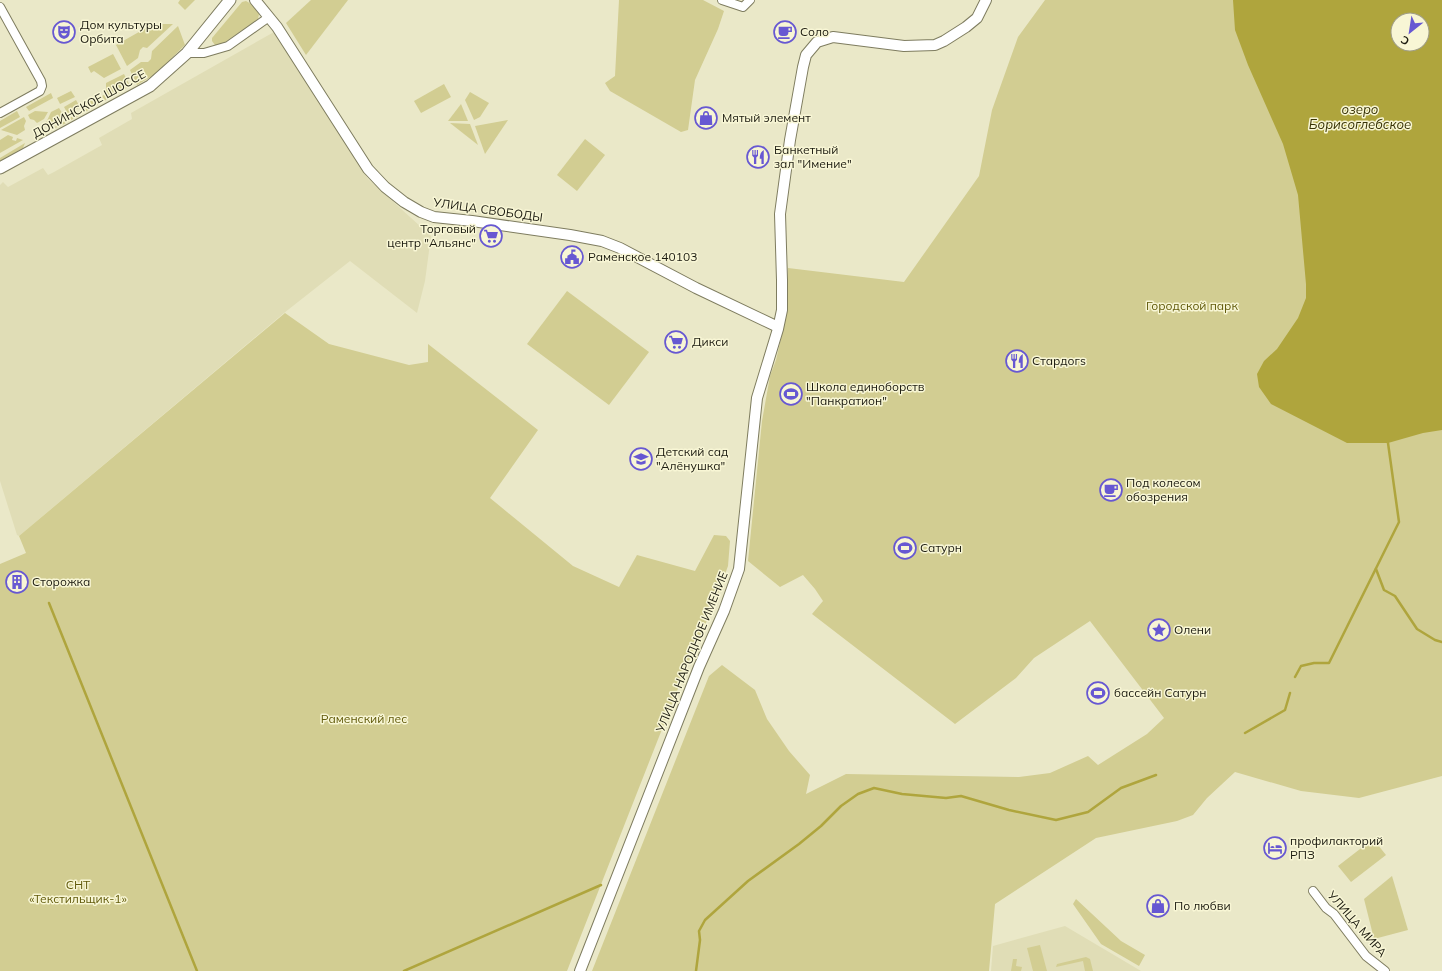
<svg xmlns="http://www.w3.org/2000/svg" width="1442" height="971" viewBox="0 0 1442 971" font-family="Mulish,sans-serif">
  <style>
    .built { fill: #e0ddb6 }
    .green { fill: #d2cd92; fill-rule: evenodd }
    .water { fill: #afa53d; fill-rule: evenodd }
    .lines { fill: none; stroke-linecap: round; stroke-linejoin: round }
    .stream { stroke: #afa53d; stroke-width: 2.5 }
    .minor-casing { stroke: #7e7c5f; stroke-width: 10 }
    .tertiary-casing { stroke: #7e7c5f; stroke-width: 12 }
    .secondary-casing { stroke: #7e7c5f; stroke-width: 13 }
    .minor { stroke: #fff; stroke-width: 8 }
    .tertiary { stroke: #fff; stroke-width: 10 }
    .secondary { stroke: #fff; stroke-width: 11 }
    .labels { text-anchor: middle; stroke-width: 3; stroke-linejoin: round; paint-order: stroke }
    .poi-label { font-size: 12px; fill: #1b1a0f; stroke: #f8f6d5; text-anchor: start }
    .street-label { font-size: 12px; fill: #1b1a0f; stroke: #f8f6d5 }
    .park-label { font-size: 12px; fill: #615a0a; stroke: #f8f6d5 }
    .water-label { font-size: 13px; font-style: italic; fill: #383306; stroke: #f8f6d5 }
  </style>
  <rect width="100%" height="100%" fill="#eae8c8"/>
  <g class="built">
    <path d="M274,32L368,179L431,236L425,281L417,313L350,261L284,313L19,536L17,535L0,481V185L3,182L8,187L43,168L48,175L54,172L102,145L99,138L132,119L131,113Z"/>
    <path d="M1065,926L1141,971H991L993,946Z"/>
  </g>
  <g class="green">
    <path d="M180,0H195L185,10L178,3Z"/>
    <path d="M311,0H348L306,55L286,23Z"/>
    <path d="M619,0H703L724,11L718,29L695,80L688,130L681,132L610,91L605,83L615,76Z"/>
    <path d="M1045,0H1442V776L1359,798L1301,791L1235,772L1207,798L1193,815L1177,821L1096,838L995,904L989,971H592L709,676L722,665L755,690L767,719L789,751L810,775L806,794L846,774L1019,777L1050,773L1088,756L1098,765L1147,734L1164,718L1090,621L1034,658L1016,678L955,724L812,614L823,601L815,589L803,575L780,587L748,561L762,421L770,376L776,360L788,308V268L904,282L979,176L992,110L1018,37ZM1398,20H1422V44H1398Z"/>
    <path d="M246,1C252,4 255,8 259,14L258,19L221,45H215L212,41V38L242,2Z"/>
    <path d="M153,24H173L147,48L143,47L140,50L138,58L127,66L116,45Z"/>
    <path d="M178,26L185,45L154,75L137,85L130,70L141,62H148L151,59L152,51Z"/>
    <path d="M113,54L121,69L104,78L94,71L91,73L88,67Z"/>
    <path d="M124,74L130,86L59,127L53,128L87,108L83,101L90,100L92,101L106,94V83Z"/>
    <path d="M444,84L451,97L421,113L414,101Z"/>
    <path d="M71,91L75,97L60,104L57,98Z"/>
    <path d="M470,92L489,103L480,117L474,120L465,100Z"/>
    <path d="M51,93L53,98L29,111L26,107Z"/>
    <path d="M76,100L80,107L68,114L64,107Z"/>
    <path d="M461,104L468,121H448Z"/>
    <path d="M59,108L64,116L49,125L46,123L51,112Z"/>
    <path d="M17,111L20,117L0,128V121Z"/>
    <path d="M35,111L48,112L44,119L37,123L34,120L30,119L28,115Z"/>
    <path d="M24,117L26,121L24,126L25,130L17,135L1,130Z"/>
    <path d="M508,120L485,154L475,126Z"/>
    <path d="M450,123L470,124L478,145Z"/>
    <path d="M8,135L13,137L12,140L16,141L17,138L23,140L0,153V140Z"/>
    <path d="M585,139L605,155L577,191L557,175Z"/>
    <path d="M25,143L23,148L0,161V158Z"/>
    <path d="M567,291L649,352L609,405L527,344Z"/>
    <path d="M285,313L329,344L409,365L428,362V344L538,430L490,498L573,566L619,587L637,555L695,571L714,535L726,536L730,541L728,566L713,607L688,663L567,971H0V564L26,553L19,536Z"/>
    <path d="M1373,839L1386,855L1351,882L1338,866Z"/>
    <path d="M1392,876L1408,930L1374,939L1364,899Z"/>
    <path d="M1076,899L1121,941L1145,955L1139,966L1101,944L1073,904Z"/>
    <path d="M1040,945L1047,971H1033L1027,948Z"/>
    <path d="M1086,957L1090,959L1093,971H1085L1083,961L1056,967L1057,964Z"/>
    <path d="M1013,959H1017L1016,966L1022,967L1021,971H1011Z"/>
  </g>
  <path class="water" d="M1233,0H1442V430L1423,433L1388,443H1347L1271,404L1259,387L1257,374L1264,361L1277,349L1298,318L1306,298V284L1298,195L1283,144L1248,65L1235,30ZM1398,20H1422V44H1398Z"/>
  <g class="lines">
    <g class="stream">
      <path d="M1376,569L1384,590L1395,596L1417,629L1435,640L1442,642"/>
      <path d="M49,603L197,971"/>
      <path d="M1295,677L1301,666L1314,663H1329L1399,522L1388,443"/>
      <path d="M1245,733L1285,710L1290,693"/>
      <path d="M404,971L601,885"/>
      <path d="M696,971L700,940L699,931L705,920L748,881L799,844L821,826L841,806L858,794L874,788L902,794L946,798L961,796L1009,810L1056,820L1088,812L1121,788L1156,775"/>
    </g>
    <g class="minor-casing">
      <g id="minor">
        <path d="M722,0L743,7L750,0"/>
        <path d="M0,7L41,81L42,86L40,91L0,113"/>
        <path d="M187,53H204L228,46L269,17"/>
        <path d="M1313,891L1326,908L1334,914L1366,956L1385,971"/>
      </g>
    </g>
    <g class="tertiary-casing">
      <g id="tertiary">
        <path d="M255,0L277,27L368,169L385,187L404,202L421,212L434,217L472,221L570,235L602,241L620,248L696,288L778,327"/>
        <path d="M580,971L699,667L724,611L739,569L757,398L778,329L782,310V280L780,214L790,140L803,67L806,55L817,42L833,37L904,46L935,45L944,41L966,27L977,18L986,0"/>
      </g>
    </g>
    <g class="secondary-casing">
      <path id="secondary" d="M0,168L150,86L187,53L230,0"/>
    </g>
    <use href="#minor" class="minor"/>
    <use href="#tertiary" class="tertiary"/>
    <use href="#secondary" class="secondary"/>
  </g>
  <defs>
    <g id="theatre-ring" transform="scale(1.15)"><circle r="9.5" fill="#f8f6d5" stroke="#6758d2" stroke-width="1.5"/><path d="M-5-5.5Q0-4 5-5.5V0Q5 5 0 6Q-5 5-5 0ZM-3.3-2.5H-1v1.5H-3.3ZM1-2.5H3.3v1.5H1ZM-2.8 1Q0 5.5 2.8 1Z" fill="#6758d2"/></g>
    <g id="cafe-ring" transform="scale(1.15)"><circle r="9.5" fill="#f8f6d5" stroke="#6758d2" stroke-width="1.5"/><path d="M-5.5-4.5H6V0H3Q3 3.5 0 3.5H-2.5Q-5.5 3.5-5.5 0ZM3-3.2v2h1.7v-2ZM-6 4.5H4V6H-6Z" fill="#6758d2"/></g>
    <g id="shop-ring" transform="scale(1.15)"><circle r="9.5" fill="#f8f6d5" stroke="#6758d2" stroke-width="1.5"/><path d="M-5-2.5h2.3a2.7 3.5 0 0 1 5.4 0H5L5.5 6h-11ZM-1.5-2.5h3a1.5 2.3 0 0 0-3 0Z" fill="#6758d2"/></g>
    <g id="restaurant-ring" transform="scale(1.15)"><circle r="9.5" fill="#f8f6d5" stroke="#6758d2" stroke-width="1.5"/><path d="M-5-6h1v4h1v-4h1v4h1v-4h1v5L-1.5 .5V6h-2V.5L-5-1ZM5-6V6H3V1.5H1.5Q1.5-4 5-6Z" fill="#6758d2"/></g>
    <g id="supermarket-ring" transform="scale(1.15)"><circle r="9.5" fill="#f8f6d5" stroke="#6758d2" stroke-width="1.5"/><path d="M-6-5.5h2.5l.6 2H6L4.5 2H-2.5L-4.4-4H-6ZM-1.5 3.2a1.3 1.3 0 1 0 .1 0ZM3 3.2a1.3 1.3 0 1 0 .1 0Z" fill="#6758d2"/></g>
    <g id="civic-ring" transform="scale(1.15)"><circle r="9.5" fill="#f8f6d5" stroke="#6758d2" stroke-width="1.5"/><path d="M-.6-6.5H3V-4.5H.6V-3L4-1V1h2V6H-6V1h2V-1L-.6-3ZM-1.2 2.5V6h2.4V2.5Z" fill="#6758d2"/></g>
    <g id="stadium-ring" transform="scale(1.15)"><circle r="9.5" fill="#f8f6d5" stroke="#6758d2" stroke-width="1.5"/><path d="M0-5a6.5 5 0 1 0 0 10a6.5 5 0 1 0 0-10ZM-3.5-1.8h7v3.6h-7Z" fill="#6758d2"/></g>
    <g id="school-ring" transform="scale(1.15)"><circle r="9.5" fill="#f8f6d5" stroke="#6758d2" stroke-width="1.5"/><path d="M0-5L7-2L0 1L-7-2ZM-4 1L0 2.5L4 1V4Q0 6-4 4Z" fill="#6758d2"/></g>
    <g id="building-ring" transform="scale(1.15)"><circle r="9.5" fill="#f8f6d5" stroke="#6758d2" stroke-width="1.5"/><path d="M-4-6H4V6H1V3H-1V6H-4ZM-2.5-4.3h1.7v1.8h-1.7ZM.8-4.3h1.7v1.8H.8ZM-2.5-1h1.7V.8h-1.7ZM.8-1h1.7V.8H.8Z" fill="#6758d2"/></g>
    <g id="sight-ring" transform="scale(1.15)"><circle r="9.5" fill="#f8f6d5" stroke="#6758d2" stroke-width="1.5"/><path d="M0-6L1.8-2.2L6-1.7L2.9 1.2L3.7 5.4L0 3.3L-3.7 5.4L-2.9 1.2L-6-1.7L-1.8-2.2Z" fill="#6758d2"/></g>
    <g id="hotel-ring" transform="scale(1.15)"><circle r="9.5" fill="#f8f6d5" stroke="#6758d2" stroke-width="1.5"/><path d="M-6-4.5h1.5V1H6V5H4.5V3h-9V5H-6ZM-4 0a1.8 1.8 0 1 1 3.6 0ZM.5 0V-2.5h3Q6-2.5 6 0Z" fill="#6758d2"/></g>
  </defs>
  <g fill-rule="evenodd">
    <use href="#theatre-ring" x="64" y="32"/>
    <use href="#cafe-ring" x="785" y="32"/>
    <use href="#shop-ring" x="706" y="118"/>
    <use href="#restaurant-ring" x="758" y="157"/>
    <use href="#supermarket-ring" x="491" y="236"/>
    <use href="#civic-ring" x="572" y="257"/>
    <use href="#supermarket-ring" x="676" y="342"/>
    <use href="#restaurant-ring" x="1017" y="361"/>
    <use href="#stadium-ring" x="791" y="394"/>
    <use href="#school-ring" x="641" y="459"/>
    <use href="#cafe-ring" x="1111" y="490"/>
    <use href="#stadium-ring" x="905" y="548"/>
    <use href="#building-ring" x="17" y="582"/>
    <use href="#sight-ring" x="1159" y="630"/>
    <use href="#stadium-ring" x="1098" y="693"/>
    <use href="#hotel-ring" x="1275" y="848"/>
    <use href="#shop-ring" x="1158" y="906"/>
  </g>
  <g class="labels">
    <g class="poi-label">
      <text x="80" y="29">Дом культуры<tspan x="80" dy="14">Орбита</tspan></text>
      <text x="800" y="36">Соло</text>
      <text x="722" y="122">Мятый элемент</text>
      <text x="774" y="154">Банкетный<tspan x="774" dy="14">зал "Имение"</tspan></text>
      <text x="476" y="233" text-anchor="end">Торговый<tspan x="476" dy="14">центр "Альянс"</tspan></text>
      <text x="588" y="261">Раменское 140103</text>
      <text x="692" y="346">Дикси</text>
      <text x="1032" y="365">Стардогs</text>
      <text x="806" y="391">Школа единоборств<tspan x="806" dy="14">"Панкратион"</tspan></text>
      <text x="656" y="456">Детский сад<tspan x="656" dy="14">"Алёнушка"</tspan></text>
      <text x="1126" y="487">Под колесом<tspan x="1126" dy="14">обозрения</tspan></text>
      <text x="920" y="552">Сатурн</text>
      <text x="32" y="586">Сторожка</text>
      <text x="1174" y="634">Олени</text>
      <text x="1114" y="697">бассейн Сатурн</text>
      <text x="1290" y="845">профилакторий<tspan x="1290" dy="14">РПЗ</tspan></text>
      <text x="1174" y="910">По любви</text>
    </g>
    <g class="street-label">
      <text transform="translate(89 104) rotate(-29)" y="4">ДОНИНСКОЕ ШОССЕ</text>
      <text transform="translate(488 210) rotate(8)" y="4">УЛИЦА СВОБОДЫ</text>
      <text transform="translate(692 652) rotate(-68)" y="4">УЛИЦА НАРОДНОЕ ИМЕНИЕ</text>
      <text transform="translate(1357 924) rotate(49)" y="4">УЛИЦА МИРА</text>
    </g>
    <g class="park-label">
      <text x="1192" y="310">Городской парк</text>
      <text x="364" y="723">Раменский лес</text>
      <text x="78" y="889">СНТ<tspan x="78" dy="14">«Текстильщик-1»</tspan></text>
    </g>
    <g class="water-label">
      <text x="1360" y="114">озеро<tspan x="1360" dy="15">Борисоглебское</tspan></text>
    </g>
  </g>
  <g transform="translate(1410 32) rotate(210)"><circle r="19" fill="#f8f6d5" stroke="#a09e86"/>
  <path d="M0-3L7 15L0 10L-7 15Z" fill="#6758d2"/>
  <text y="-6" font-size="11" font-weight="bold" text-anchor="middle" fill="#1b1a0f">С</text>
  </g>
</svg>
